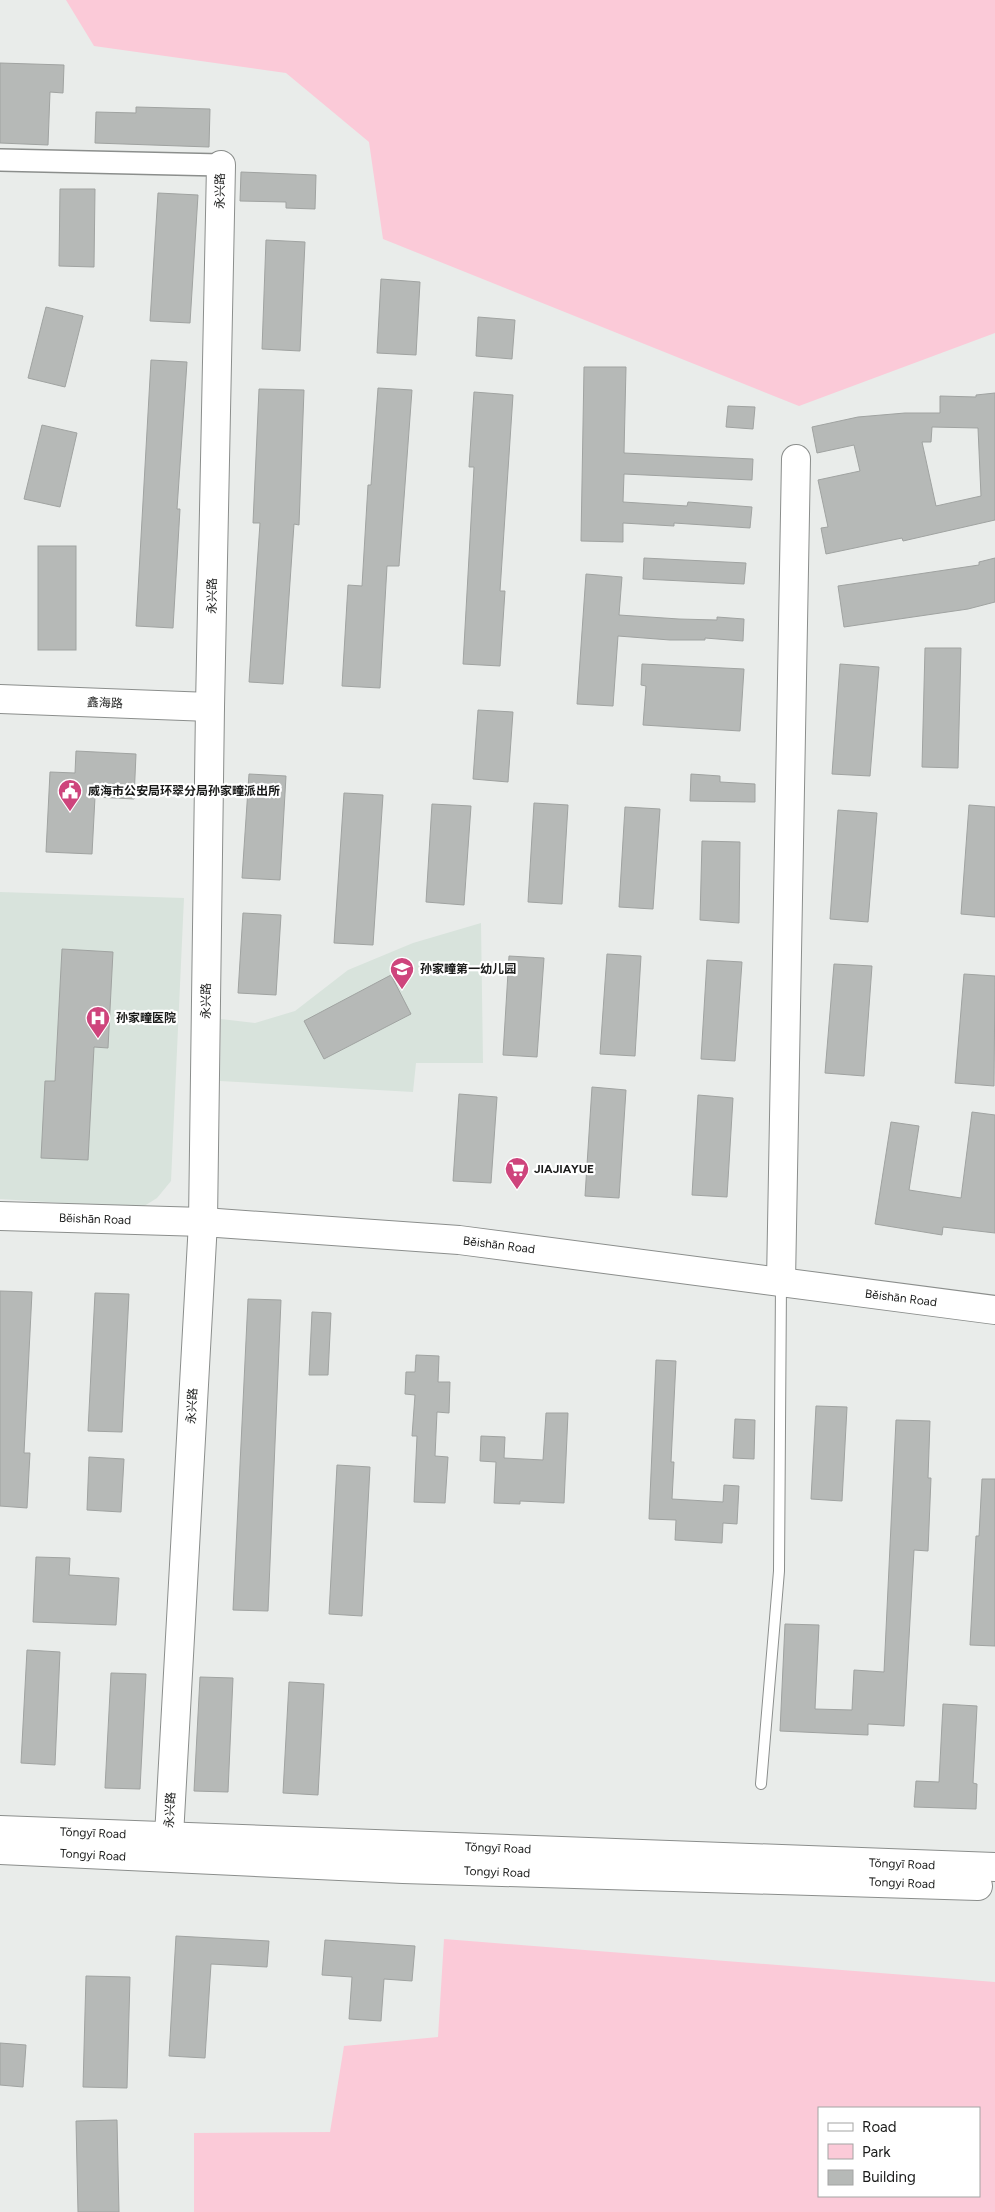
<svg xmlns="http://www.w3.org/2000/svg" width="995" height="2212" viewBox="0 0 995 2212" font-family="Figtree,'Noto Sans SC',sans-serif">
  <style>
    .built { fill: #d8e3dc }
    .green { fill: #fbcad8; fill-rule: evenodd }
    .building { fill: #b6b9b7; stroke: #a0a3a1; fill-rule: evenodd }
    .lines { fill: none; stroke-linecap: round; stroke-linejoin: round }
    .lane-casing { stroke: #8b8e8c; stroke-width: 12 }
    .street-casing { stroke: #8b8e8c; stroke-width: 24 }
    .secondary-casing { stroke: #8b8e8c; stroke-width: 30 }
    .primary-casing { stroke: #8b8e8c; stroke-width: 30 }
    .lane { stroke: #fff; stroke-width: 10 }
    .street { stroke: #fff; stroke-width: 21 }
    .secondary { stroke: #fff; stroke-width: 28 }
    .primary { stroke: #fff; stroke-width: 28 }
    .labels { text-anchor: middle; stroke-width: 4.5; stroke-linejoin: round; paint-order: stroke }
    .street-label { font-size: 12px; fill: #1a1b1a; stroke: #fff }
    .poi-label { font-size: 12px; font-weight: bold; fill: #1a1b1a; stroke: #fff; text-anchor: start }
  </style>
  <rect width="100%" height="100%" fill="#e9ecea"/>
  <g class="built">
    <path d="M0,892L184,898L171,1181L157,1198L141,1208L0,1199Z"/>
    <path d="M481,923L483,1063H416L413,1092L220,1081L221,1019L255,1023L295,1011L348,970L413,943Z"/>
  </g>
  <g class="green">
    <path d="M66,0H995V333L799,406L383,239L369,142L286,73L94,46Z"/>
    <path d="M444,1939L995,1982V2212H194V2133L330,2132L344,2046L438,2037ZM979,2108V2196H819V2108Z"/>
  </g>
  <g class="building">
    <path d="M0,63L64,65L63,93L50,92L48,145L0,143Z"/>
    <path d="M136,107L210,109L209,147L95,143L96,112L136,113Z"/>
    <path d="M241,172L316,175L315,209L286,208V202L240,201Z"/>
    <path d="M60,189H95L94,267L59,266Z"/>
    <path d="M158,193L198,195L190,323L150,321Z"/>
    <path d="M266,240L305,242L300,351L262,349Z"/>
    <path d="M381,279L420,282L416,355L377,353Z"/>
    <path d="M46,307L83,316L65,387L28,378Z"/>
    <path d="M478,317L515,320L512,359L476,356Z"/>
    <path d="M151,360L187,362L177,509H180L173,628L136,626Z"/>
    <path d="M584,367H626L624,453L753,459L752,480L624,474L623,502L687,506L688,502L752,507L750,528L674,523V526L623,523V542L581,541Z"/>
    <path d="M378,388L412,390L399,566H387L380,688L342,686L348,585L362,586L368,485H371Z"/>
    <path d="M259,389L304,390L299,525L294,524L283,684L249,682L260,523H253Z"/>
    <path d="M474,392L513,395L500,591H505L500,666L463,664L474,467H469Z"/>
    <path d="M995,393V520L903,541L902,538L826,554L821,528L828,527L818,480L860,471L854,445L817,453L812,427L858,417L905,413H940V396L976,397V395ZM932,427L978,428L981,496L936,506L922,442H931Z"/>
    <path d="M728,406L755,407L753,429L726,427Z"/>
    <path d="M42,425L77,433L60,507L24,499Z"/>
    <rect x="38" y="546" width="38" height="104"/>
    <path d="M644,558L746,563L744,584L643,579Z"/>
    <path d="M995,558V602L968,609L844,627L838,586L979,565V562Z"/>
    <path d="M586,574L622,577L619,615L679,619L717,620V617L744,619L743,641L705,638V640H670L618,636L613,706L577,704Z"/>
    <path d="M925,648H961L958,768L922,767Z"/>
    <path d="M642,664L744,669L740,731L643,725L646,686L641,685Z"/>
    <path d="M840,664L879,667L870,776L832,774Z"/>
    <path d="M478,710L513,712L508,782L473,779Z"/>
    <path d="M76,751L136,754L134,799L95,797L92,854L46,852L50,772L75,773Z"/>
    <path d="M249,774L286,776L280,880L242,878Z"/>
    <path d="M691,774L720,776V782L755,784V802L690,801Z"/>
    <path d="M344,793L383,795L373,945L334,943Z"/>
    <path d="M534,803L568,805L562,904L528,902Z"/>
    <path d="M432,804L471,806L464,905L426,902Z"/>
    <path d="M969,805L995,807V917L961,914Z"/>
    <path d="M625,807L660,809L653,909L619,907Z"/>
    <path d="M838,810L877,813L868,922L830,919Z"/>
    <path d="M702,841L740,842L739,923L700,920Z"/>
    <path d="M243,913L281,915L276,995L238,993Z"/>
    <path d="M62,949L113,952L108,1048L94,1047L88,1160L41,1158L45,1081H55Z"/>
    <path d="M607,954L641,956L635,1056L600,1054Z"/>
    <path d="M509,956L544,958L537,1057L503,1055Z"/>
    <path d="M707,960L742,962L735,1061L701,1059Z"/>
    <path d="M834,964L872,966L864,1076L825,1073Z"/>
    <path d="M964,974L995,976L994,1086L955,1083Z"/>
    <path d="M391,975L411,1014L324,1059L304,1021Z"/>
    <path d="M592,1087L626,1090L619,1198L585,1196Z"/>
    <path d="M459,1094L497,1097L491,1183L453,1181Z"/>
    <path d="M698,1095L733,1098L727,1197L692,1195Z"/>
    <path d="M972,1112L995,1115V1233L943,1227L942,1235L875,1224L891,1122L919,1126L909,1190L961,1198Z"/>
    <path d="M0,1291L32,1292L24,1453H30L27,1508L0,1506Z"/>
    <path d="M95,1293L129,1294L122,1432L88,1431Z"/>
    <path d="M248,1299L281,1300L268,1611L233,1610Z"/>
    <path d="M312,1312L331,1313L328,1375H309Z"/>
    <path d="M416,1355L439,1356L438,1382H450L449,1413L437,1412L435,1456L448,1457L445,1503L414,1502L417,1436H412L415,1395L405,1394L406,1372H415Z"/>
    <path d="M656,1360L676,1361L671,1462H674L672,1499L723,1502L724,1485L739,1486L737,1524L723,1523L722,1543L675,1540L676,1520L649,1519Z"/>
    <path d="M816,1406L847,1407L842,1501L811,1499Z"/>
    <path d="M546,1413H568L564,1503L520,1501V1504L494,1503L496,1462L480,1461L481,1436L505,1437L504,1458L543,1460Z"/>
    <path d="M735,1419L755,1420L754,1459L733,1458Z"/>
    <path d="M896,1420L930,1421L928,1478H931L928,1551L914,1550L904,1726L868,1724V1735L780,1731L785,1624L819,1625L815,1709L852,1710L854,1670L884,1672Z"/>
    <path d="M89,1457L124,1459L121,1512L87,1510Z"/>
    <path d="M337,1465L370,1467L362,1616L329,1614Z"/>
    <path d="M982,1479H995V1646L970,1645L976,1536H979Z"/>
    <path d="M36,1557L70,1558L69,1575L119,1578L116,1625L33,1622Z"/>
    <path d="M27,1650L60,1652L55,1765L21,1763Z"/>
    <path d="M111,1673L146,1674L140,1789L105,1788Z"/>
    <path d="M200,1677L233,1678L228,1792L194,1791Z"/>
    <path d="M289,1682L324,1684L318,1795L283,1793Z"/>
    <path d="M943,1704L977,1706L973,1783L977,1784L976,1809L914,1807L916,1781L939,1782Z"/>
    <path d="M176,1936L269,1941L267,1967L211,1964L205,2058L169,2056Z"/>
    <path d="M325,1940L415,1946L412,1981L384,1979L381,2021L349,2019L352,1977L322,1975Z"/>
    <path d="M86,1976L130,1977L127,2088L83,2087Z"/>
    <path d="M0,2043L26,2045L23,2087L0,2085Z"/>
    <path d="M117,2120L119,2212H78L76,2121Z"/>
  </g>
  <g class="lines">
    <g class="lane-casing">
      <path id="lane" d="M761,1784L779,1571L781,1283"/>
    </g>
    <g class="street-casing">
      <path id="street" d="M0,160L221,165"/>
    </g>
    <g class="secondary-casing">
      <g id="secondary">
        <path d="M0,699L210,707"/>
        <path d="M781,1282L796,459"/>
        <path d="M0,1830L995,1867"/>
        <path d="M169,1836L203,1222L210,707L221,165"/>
        <path d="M0,1850L403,1869L978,1886"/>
      </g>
    </g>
    <g class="primary-casing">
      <path id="primary" d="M0,1216L203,1222L459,1240L995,1310"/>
    </g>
    <use href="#lane" class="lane"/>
    <use href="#street" class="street"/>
    <use href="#secondary" class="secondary"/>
    <use href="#primary" class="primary"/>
  </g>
  <defs>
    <g id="civic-pin" transform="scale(1.25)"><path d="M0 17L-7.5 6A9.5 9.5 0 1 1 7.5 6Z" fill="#ce447c" stroke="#fff"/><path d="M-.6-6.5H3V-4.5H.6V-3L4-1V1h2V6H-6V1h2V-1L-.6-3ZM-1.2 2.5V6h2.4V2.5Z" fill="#fff"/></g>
    <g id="school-pin" transform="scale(1.25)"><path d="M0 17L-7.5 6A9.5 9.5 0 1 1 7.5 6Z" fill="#ce447c" stroke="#fff"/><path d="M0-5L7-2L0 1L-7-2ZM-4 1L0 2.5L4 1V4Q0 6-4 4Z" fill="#fff"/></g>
    <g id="hospital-pin" transform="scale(1.25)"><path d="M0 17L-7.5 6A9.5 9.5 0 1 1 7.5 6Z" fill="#ce447c" stroke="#fff"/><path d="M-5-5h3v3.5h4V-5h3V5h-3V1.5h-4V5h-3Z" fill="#fff"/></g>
    <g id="supermarket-pin" transform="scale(1.25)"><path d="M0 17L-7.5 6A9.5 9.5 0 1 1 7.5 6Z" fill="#ce447c" stroke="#fff"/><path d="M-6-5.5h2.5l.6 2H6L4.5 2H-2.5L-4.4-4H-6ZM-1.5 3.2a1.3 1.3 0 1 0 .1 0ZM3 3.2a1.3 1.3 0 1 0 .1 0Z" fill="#fff"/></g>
  </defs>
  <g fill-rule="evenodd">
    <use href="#civic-pin" x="70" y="791"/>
    <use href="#school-pin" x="402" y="969"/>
    <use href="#hospital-pin" x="98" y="1018"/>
    <use href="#supermarket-pin" x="517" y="1169"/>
  </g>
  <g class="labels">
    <g class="street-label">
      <text transform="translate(220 191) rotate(-89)" y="4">永兴路</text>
      <text transform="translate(212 596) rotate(-89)" y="4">永兴路</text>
      <text transform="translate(105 703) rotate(2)" y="4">鑫海路</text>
      <text transform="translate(206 1001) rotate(-89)" y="4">永兴路</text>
      <text transform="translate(95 1219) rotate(2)" y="4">Běishān Road</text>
      <text transform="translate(499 1245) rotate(7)" y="4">Běishān Road</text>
      <text transform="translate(901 1298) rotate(7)" y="4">Běishān Road</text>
      <text transform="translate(192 1406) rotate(-87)" y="4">永兴路</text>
      <text transform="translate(170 1810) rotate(-87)" y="4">永兴路</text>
      <text transform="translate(93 1833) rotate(2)" y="4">Tǒngyī Road</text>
      <text transform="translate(498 1848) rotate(2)" y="4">Tǒngyī Road</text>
      <text transform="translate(93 1855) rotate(3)" y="4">Tongyi Road</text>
      <text transform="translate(902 1864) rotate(2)" y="4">Tǒngyī Road</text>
      <text transform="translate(497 1872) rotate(2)" y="4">Tongyi Road</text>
      <text transform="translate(902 1883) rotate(2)" y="4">Tongyi Road</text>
    </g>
    <g class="poi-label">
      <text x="88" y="795">威海市公安局环翠分局孙家疃派出所</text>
      <text x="420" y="973">孙家疃第一幼儿园</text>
      <text x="116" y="1022">孙家疃医院</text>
      <text x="534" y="1173">JIAJIAYUE</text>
    </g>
  </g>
  <rect x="818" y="2107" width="162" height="90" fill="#ffffff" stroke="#a3a4a3"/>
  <rect x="828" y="2123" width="25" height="8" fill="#ffffff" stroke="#a3a4a3"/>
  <text x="862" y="2132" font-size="15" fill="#1a1b1a">Road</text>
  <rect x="828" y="2144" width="25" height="15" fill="#fbcad8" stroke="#a3a4a3"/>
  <text x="862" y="2157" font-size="15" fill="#1a1b1a">Park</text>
  <rect x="828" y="2170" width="25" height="15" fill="#b6b9b7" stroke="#a3a4a3"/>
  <text x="862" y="2182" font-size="15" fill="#1a1b1a">Building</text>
</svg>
